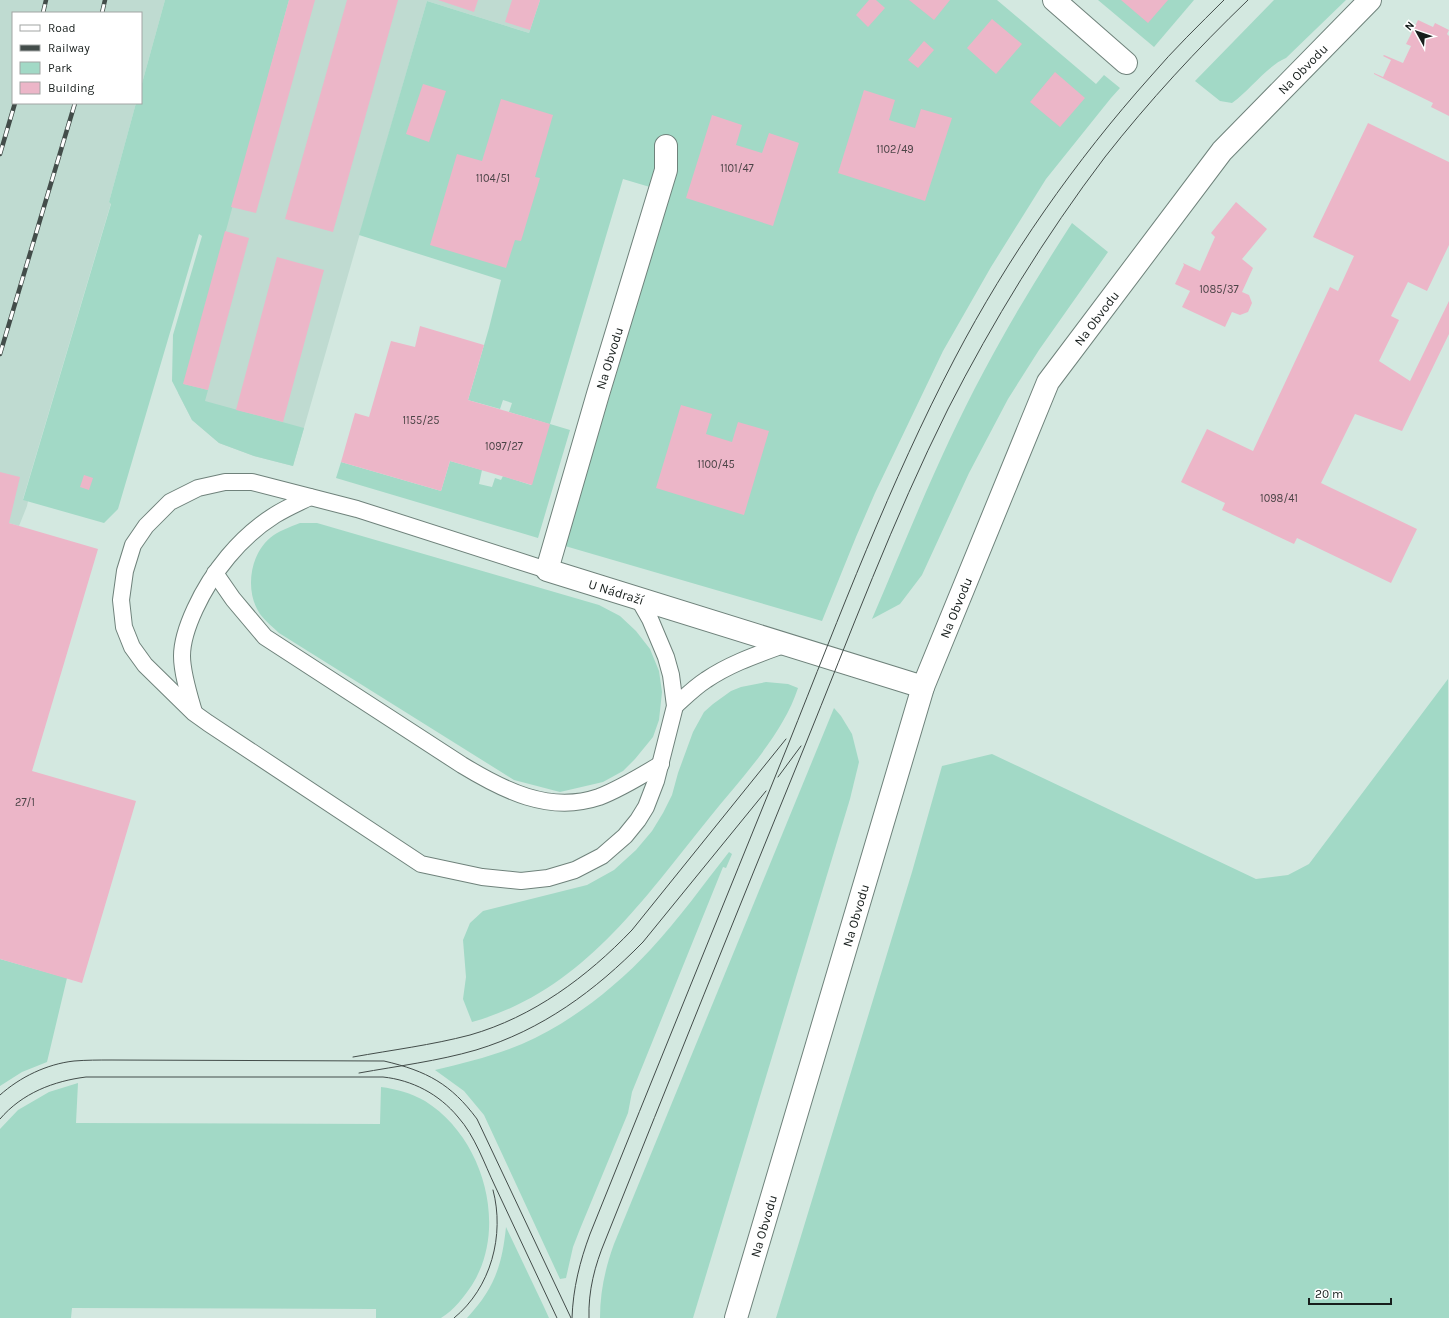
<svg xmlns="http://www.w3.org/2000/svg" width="1449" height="1318" viewBox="0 0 1449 1318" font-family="Karla,sans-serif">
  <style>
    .built { fill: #bfdbd1 }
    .green { fill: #a2d9c6 }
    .building { fill: #ecb6c8 }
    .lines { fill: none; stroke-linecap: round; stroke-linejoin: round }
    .service-casing { stroke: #6f827b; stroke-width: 18 }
    .minor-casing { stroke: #6f827b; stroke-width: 24 }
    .service { stroke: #fff; stroke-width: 16 }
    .minor { stroke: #fff; stroke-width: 22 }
    .tram { stroke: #434d4a; stroke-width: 1 }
    .rail-casing { stroke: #434d4a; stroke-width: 4.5 }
    .rail { stroke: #fff; stroke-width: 3; stroke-dasharray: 9; stroke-linecap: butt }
    .labels { text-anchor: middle; stroke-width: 4; stroke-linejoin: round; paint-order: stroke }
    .number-label { font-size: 11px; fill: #4c4447 }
    .street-label { font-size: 13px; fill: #171e1c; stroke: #fff }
  </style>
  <rect width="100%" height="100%" fill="#d3e8e0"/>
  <g class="built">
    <path d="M0,0H165L141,87V13H13V103H136L109,202L111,203L23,499L28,501L27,506L19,526L9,523L0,552Z"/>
    <path d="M289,0H540L529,33L427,1L293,466L254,456L219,443L192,420L178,393L183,384Z"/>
  </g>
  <g class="green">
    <path d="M165,0H289L184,384L208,390L205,401L304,428L293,466L254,456L219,443L192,420L172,381L173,335L202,236L199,234L118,509L104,523L23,500L111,204L109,202L136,103H141V87Z"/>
    <path d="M540,0H997L1096,84L1104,75L1120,88L1111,98L1046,179L991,267L943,351L875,493L856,537L822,621L565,546L670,193L623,179L550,424L570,430L538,538L336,478L341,462L441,491L450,461L482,470L479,484L492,487L495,478L501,480L503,476L531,485L549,424L509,412L512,403L503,400L500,409L468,400L489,328L501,280L359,235L427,1L529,33Z"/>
    <path d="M1098,0H1194L1154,47Z"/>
    <path d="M1274,0H1346L1286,58C1267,66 1250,90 1232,103L1220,101L1195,81Z"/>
    <path d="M1072,223L1108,252L1039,350L1008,399L969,473L922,575L900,604L872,619C908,535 941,451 984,371C1011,320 1041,271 1072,223Z"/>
    <path d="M300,523H317L599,605L620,616L636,631L650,649L659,671L662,692L659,720L653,737L635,759L623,771L603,782L560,792L514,780L279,633C273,627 265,621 260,614C245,592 249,556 270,538C278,531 290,527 300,523Z"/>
    <path d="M1448,679L1449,1318H776L912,872L942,766L992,754L1256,879L1288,875L1309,864Z"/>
    <path d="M766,682L788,684L798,688C794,700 789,711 783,721C763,756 735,786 710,817C642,901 581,992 472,1022L463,999L466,977L463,940L470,923L483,911L587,885L614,870L636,850L652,831L663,813L672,795L678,773L693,732L704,712L713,704L731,691L741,687Z"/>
    <path d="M834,708L841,716L852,734L859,762L850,799L693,1318H600C600,1292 605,1269 614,1244Z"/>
    <path d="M729,852L732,854L726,868L723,867L632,1092L628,1113L580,1229L573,1247L566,1278L560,1279L484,1115L464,1091L435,1070C464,1063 494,1056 522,1044C570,1023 615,988 651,949C679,919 703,885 729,852Z"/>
    <path d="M0,959L67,978L47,1062L22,1072L0,1086Z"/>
    <path d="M78,1083L76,1123L380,1124L381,1087C396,1089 411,1093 425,1101C483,1137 509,1226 472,1285C464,1297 454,1310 441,1318H376V1309L72,1308L71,1318H0V1129L18,1110L49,1092Z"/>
    <path d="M506,1227L544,1307L549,1318H467C494,1289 502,1266 506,1227Z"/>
  </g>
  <g class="building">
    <path d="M289,0H315L256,213L231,207Z"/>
    <path d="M347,0H398L333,232L285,219Z"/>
    <path d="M438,0H478L474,12Z"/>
    <path d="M512,0H540L530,30L505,22Z"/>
    <path d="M869,0H876L885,8L868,27L856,15Z"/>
    <path d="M909,0H950L934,20Z"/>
    <path d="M1121,0H1168L1148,23Z"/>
    <path d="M992,19L1022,44L996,74L967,48Z"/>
    <path d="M1418,20L1433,27L1435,23L1449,30L1447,34L1449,36V116L1431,107L1433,103L1374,74V73L1383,77L1391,60L1383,56L1384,55L1403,63L1411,46L1406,44Z"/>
    <path d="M924,41L934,50L918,68L908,60Z"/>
    <path d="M1055,72L1085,98L1060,127L1030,102Z"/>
    <path d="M423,84L446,91L429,142L406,134Z"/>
    <path d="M864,90L895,100L889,120L915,128L921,109L952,118L925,201L838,173Z"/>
    <path d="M501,99L553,115L535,177L540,178L521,241L515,240L506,268L430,245L457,154L482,161Z"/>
    <path d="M712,115L742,125L736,145L762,153L769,133L799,143L773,226L686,198Z"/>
    <path d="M1368,123L1449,162V245L1427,291L1408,282L1391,316L1399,320L1379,361L1410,381L1449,301V334L1402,431L1355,414L1321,483L1417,529L1391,583L1297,538L1294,544L1222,510L1225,503L1181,482L1207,429L1253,451L1330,287L1338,291L1354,256L1313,237Z"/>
    <path d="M1236,202L1267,229L1242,259L1253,268L1242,292L1249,295L1252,303L1248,312L1240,315L1232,312L1225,327L1182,307L1190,291L1175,284L1184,265L1183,263L1200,271L1215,237L1211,233Z"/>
    <path d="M225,231L249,238L208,390L183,384Z"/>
    <path d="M277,257L324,270L283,422L236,410Z"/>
    <path d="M420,326L484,345L468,400L550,424L532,485L450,461L441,491L341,462L355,413L369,417L391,341L415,347Z"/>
    <path d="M681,405L712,414L706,434L732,442L738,422L769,431L744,515L656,488Z"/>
    <path d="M0,472L20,477L9,523L98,549L32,771L136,801L82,983L0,959Z"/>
    <path d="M84,475L93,478L89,490L80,487Z"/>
  </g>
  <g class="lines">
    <g class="service-casing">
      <g id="service">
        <path d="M547,570L357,509L252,482H225L198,488L170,502L146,526L133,545L125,571L121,600L124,627L132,647L145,665L194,713L208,723L421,864L482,877L521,881L548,878L575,870L602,856L625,836L638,820L646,807L656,781L675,706L671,675L666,657L650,619L638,598"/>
        <path d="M215,573L233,599L265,637L462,765C503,790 549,814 599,797C620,789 641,776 661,764"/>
        <path d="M675,706C685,697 695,687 706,680C731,663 759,654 786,644"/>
        <path d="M194,712C189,695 182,673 182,656C182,642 189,622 195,609C212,572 240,537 275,515C286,508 298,503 310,497"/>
      </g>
    </g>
    <g class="minor-casing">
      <g id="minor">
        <path d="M1054,0L1126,63"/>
        <path id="s1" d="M666,146V170L598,394L547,570L923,687"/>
        <path id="s2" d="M736,1318L923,687L1048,382L1222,151L1370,0"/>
      </g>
    </g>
    <use href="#service" class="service"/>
    <use href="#minor" class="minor"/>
    <g class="tram">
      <path d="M778,777L801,746"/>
      <path d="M353,1057C392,1050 432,1045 470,1035C533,1017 587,977 632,930L786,739"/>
      <path d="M359,1073C398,1066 438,1061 476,1050C542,1030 595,991 643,942L766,791"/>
      <path d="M0,1095C20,1077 47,1064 74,1061C86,1060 99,1060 111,1060L384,1061C427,1071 451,1084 477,1119L571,1318"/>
      <path d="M0,1119C22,1093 54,1081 86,1077H383C412,1080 439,1094 458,1117C475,1136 484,1163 495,1186C516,1230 536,1274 557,1318"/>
      <path d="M454,1318C491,1288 505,1235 493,1190"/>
      <path d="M572,1318C573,1288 580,1261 590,1234C656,1070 722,908 788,745C840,615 890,482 955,358C1008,257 1075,161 1151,76C1174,49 1199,25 1224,0"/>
      <path d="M589,1318C588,1291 595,1265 605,1241C671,1076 737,912 804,748C850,635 893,519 948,409C993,321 1045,236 1105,157C1149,101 1197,49 1248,0"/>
    </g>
    <g class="rail-casing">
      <g id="rail">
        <path d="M43,13L46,0"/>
        <path d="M102,13L105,0"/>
        <path d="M0,154L15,103"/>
        <path d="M0,354L75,103"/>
      </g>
    </g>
    <use href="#rail" class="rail"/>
  </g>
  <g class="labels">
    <g class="number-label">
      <text x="895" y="153">1102/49</text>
      <text x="737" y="172">1101/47</text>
      <text x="493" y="182">1104/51</text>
      <text x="1219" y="293">1085/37</text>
      <text x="421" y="424">1155/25</text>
      <text x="504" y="450">1097/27</text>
      <text x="716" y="468">1100/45</text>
      <text x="1279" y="502">1098/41</text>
      <text x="25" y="806">27/1</text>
    </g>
    <g class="street-label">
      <text dy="5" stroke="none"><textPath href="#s2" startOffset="1392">Na Obvodu</textPath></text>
      <text dy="5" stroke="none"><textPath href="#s2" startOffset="1068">Na Obvodu</textPath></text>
      <text transform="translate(609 358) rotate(-73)" y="5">Na Obvodu</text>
      <text dy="5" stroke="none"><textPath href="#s1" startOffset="514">U Nádraží</textPath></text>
      <text dy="5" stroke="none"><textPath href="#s2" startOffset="744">Na Obvodu</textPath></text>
      <text dy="5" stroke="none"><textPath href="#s2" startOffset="420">Na Obvodu</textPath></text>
      <text dy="5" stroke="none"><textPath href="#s2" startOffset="96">Na Obvodu</textPath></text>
    </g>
  </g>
  <rect x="12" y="12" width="130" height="92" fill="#ffffff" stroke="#a2a5a4"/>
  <rect x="20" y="25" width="20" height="6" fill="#ffffff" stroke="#a2a5a4"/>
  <text x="48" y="32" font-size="12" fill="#171e1c">Road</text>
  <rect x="20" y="45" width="20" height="6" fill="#434d4a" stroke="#a2a5a4"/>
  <text x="48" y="52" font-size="12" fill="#171e1c">Railway</text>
  <rect x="20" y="62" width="20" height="12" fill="#a2d9c6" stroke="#a2a5a4"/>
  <text x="48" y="72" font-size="12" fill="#171e1c">Park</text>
  <rect x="20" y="82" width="20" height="12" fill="#ecb6c8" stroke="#a2a5a4"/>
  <text x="48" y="92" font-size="12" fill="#171e1c">Building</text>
  <g transform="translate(1417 32) rotate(310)" stroke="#ffffff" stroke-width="3" paint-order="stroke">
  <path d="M0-3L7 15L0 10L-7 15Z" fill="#171e1c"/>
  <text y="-6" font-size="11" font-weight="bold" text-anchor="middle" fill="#171e1c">N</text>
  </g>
  <path d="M1309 1298v6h82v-6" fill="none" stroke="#171e1c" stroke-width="2"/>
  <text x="1315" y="1298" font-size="12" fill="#171e1c" stroke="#ffffff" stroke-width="3" paint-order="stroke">20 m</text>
</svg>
